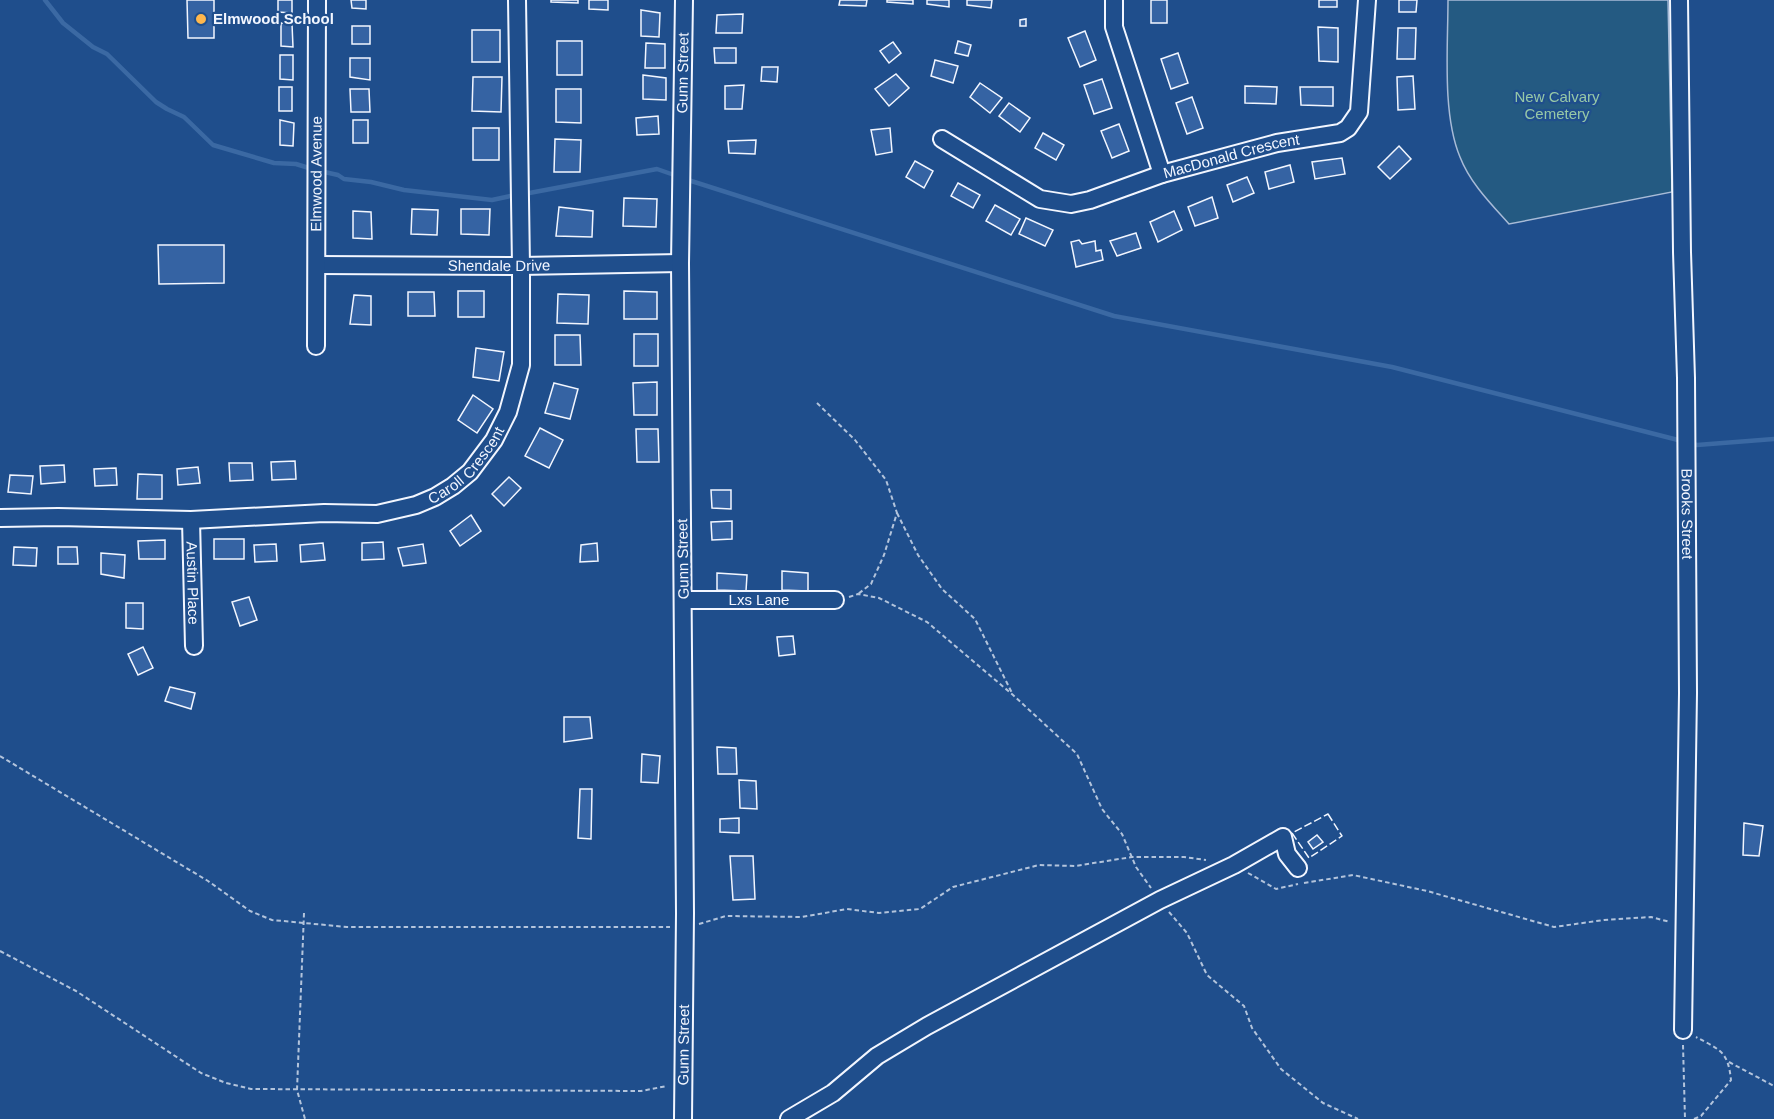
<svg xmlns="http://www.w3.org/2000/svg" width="1774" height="1119" viewBox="0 0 1774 1119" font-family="Arial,sans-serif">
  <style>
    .green { fill: #245a82; stroke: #a8bbd7; stroke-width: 1.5 }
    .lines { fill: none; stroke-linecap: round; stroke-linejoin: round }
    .stream { stroke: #3b69a3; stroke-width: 4.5 }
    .building { fill: #3563a3; stroke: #f2f6ff; stroke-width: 1.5 }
    .minor-casing { stroke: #f2f6ff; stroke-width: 20 }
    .path { stroke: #b3c4dc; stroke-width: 2; stroke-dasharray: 4.5 3; stroke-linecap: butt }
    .minor { stroke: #1f4e8c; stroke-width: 16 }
    .fence { stroke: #f2f6ff; stroke-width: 1.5; stroke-dasharray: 8 3; stroke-linecap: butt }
    .poi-dot { fill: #ffb74d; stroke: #1f4e8c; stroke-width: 2 }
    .labels { text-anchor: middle; stroke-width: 4.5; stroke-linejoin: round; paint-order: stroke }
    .poi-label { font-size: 15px; font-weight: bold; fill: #f2f6ff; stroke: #1f4e8c; text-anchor: start }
    .street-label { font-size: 15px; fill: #f2f6ff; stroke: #1f4e8c }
    .park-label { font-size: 15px; fill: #97c8a6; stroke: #1f4e8c }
  </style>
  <rect width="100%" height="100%" fill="#1f4e8c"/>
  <path class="green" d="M1448,0H1668L1672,192L1509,224C1491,204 1470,183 1460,157C1442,114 1448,47 1448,0Z"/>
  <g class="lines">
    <g class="stream">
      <path d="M45,0L63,23L93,47L107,54L156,102L167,109L184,117L213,145L274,163L296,164L312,169"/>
      <path d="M320,171L338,175L344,179L371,182L404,190L492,200L515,195"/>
      <path d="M685,179L1114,316L1392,367L1682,441"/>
      <path d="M524,194L657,169L677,176"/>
      <path d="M1690,443L1697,445L1774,439"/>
    </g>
  </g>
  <g class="building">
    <path d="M187,0H214V38H188Z"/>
    <path d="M278,0H292V13L278,12Z"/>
    <path d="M351,0H366V9L352,8Z"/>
    <path d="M551,0H578V3L551,2Z"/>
    <path d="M589,0H608V10L589,9Z"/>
    <path d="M840,0H867L866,6L839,5Z"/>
    <path d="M887,0H913V4L887,2Z"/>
    <path d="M927,0H949V7L927,4Z"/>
    <path d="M967,0H992L991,8L967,5Z"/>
    <rect x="1151" y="0" width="16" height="23"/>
    <rect x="1319" y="0" width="18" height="7"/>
    <path d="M1399,0H1417L1416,12H1399Z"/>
    <path d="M641,10L660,13L659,37L641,36Z"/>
    <path d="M743,14L742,33H716L717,15Z"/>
    <path d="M1026,19V26H1020V20Z"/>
    <path d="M281,23L292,24L293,47L281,46Z"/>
    <rect x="352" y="26" width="18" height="18"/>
    <path d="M1318,27L1338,28V62L1319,61Z"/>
    <path d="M1398,28H1416L1415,59H1397Z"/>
    <rect x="472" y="30" width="28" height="32"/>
    <path d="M1085,31L1096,60L1080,67L1068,38Z"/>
    <rect x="557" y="41" width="25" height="34"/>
    <path d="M958,41L971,45L968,56L955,53Z"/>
    <path d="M893,42L901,53L889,63L880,51Z"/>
    <path d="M646,43L665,44V68H645Z"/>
    <path d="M714,48H736V63H715Z"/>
    <path d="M1178,53L1188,83L1171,89L1161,59Z"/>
    <path d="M280,55H293V80L280,79Z"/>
    <path d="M350,58H370V80L350,77Z"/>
    <path d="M935,60L958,66L953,83L931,76Z"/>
    <path d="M762,67H778L777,82L761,81Z"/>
    <path d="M896,74L909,88L889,106L875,89Z"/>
    <path d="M643,75L666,78V100L643,99Z"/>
    <path d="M1413,76L1415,109L1398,110L1397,77Z"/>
    <path d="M473,77H502L501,112L472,111Z"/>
    <path d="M1102,79L1112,108L1094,114L1084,85Z"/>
    <path d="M980,83L1002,98L990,113L970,97Z"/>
    <path d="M744,85L742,109H725V86Z"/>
    <path d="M1245,86L1277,87L1276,104L1245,103Z"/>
    <rect x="279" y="87" width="13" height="24"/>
    <path d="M1300,87H1333V106L1301,105Z"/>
    <path d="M350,89H369L370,112H351Z"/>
    <path d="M556,89H581V123L556,122Z"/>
    <path d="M1192,97L1203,128L1187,134L1176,103Z"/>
    <path d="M1009,103L1030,118L1020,132L999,116Z"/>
    <path d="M658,116L659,134L637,135L636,118Z"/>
    <path d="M280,120L294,123L293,146L280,145Z"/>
    <rect x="353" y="120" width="15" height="23"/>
    <path d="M1119,124L1129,151L1112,158L1101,131Z"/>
    <rect x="473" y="128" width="26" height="32"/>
    <path d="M890,128L892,152L876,155L871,130Z"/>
    <path d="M1043,133L1064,145L1056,160L1035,148Z"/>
    <path d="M555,139L581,140L580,172H554Z"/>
    <path d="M756,140L755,154L729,153L728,141Z"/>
    <path d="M1399,146L1411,159L1390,179L1378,167Z"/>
    <path d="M1342,158L1345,174L1315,179L1312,162Z"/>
    <path d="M915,161L933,171L924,188L906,177Z"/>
    <path d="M1290,165L1294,182L1269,189L1265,172Z"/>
    <path d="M1247,177L1254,193L1233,202L1227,185Z"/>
    <path d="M958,183L980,195L973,208L951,196Z"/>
    <path d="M1212,197L1218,218L1195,226L1188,207Z"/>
    <path d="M624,198L657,199L656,227L623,226Z"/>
    <path d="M995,205L1020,219L1011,235L986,221Z"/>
    <path d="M559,207L593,211L592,237L556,236Z"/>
    <path d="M412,209L438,210L437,235L411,234Z"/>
    <path d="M461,209H490L489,235L461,234Z"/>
    <path d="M353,211L371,212L372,239L353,238Z"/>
    <path d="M1174,211L1182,230L1158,242L1150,222Z"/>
    <path d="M1026,218L1053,230L1045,246L1019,234Z"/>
    <path d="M1136,233L1141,248L1117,256L1110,241Z"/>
    <path d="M1079,240L1082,244L1095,241L1096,251L1101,250L1103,260L1076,267L1071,242Z"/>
    <path d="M158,245H224V283L159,284Z"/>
    <rect x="458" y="291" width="26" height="26"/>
    <path d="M624,291L657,292V319H624Z"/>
    <path d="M408,292H434L435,316H408Z"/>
    <path d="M558,294L589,295L588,324L557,323Z"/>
    <path d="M354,295L371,296V325L350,324Z"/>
    <rect x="634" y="334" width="24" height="32"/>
    <path d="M555,335H580L581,365H555Z"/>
    <path d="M476,348L504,352L499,381L473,377Z"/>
    <path d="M657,382V415H634L633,383Z"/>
    <path d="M554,383L578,389L570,419L545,413Z"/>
    <path d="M473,395L493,409L477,433L458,420Z"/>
    <path d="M540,428L563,440L549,468L525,456Z"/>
    <path d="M636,429H658L659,462H637Z"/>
    <path d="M295,461L296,479L272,480L271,462Z"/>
    <path d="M229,463H252L253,480L230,481Z"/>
    <path d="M64,465L65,482L41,484L40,466Z"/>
    <path d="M198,467L200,483L178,485L177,469Z"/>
    <path d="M116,468L117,485L95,486L94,469Z"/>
    <path d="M138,474L162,475V499H137Z"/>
    <path d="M10,475L33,476L31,494L8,492Z"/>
    <path d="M509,477L521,488L504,506L492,494Z"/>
    <path d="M711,490H731V509L712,508Z"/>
    <path d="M471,515L481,531L460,546L450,531Z"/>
    <path d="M732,521V539L712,540L711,522Z"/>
    <rect x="214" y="539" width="30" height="20"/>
    <path d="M165,540V559H139L138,541Z"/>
    <path d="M383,542L384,559L362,560V543Z"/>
    <path d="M323,543L325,560L301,562L300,545Z"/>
    <path d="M597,543L598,561L580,562L581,545Z"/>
    <path d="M276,544L277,561L255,562L254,545Z"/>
    <path d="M423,544L426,563L403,566L398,548Z"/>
    <path d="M14,547L37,548L36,566L13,565Z"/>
    <path d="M58,547H77L78,564H58Z"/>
    <path d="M101,553L125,555L124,578L101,574Z"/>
    <path d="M782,571L808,573V591L782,590Z"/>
    <path d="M717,573L747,575L746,591L717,590Z"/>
    <path d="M249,597L257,620L240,626L232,602Z"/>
    <path d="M126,603H143V629L126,628Z"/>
    <path d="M793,636L795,654L779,656L777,637Z"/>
    <path d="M143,647L153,668L138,675L128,654Z"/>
    <path d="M170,687L195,693L191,709L165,701Z"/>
    <path d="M564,717H590L592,738L564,742Z"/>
    <path d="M717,747L736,748L737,774H718Z"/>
    <path d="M642,754L660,756L658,783L641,782Z"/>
    <path d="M739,780L756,781L757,809L740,808Z"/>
    <path d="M580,789H592L591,839L578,838Z"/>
    <path d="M739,818V833L720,832V819Z"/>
    <path d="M1744,823L1763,826L1759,856L1743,855Z"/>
    <path d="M1317,835L1323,842L1313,849L1308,842Z"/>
    <path d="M730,856H753L755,899L733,900Z"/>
  </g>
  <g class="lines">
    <g class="minor-casing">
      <g id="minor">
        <path d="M1114,0V27L1162,174"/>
        <path id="s1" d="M1679,0L1682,252L1686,378L1688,693L1683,1030"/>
        <path id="s2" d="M942,139L1040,199L1071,204L1090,200L1162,174L1277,143L1340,133L1348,128L1359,112L1367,0"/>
        <path id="s3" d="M317,265L521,266L680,263"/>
        <path id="s4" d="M316,346L317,0"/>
        <path id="s5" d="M0,518L58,517L191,520L324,513L377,514L416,505L435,497L453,486L470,472L494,440L508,412L521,365V266L517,0"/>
        <path id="s6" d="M191,520L194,646"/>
        <path id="s7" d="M684,600H835"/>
        <path id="s8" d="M683,1119L685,913L680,263L684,0"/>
        <path d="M789,1119L833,1093L877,1056L927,1026L1160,900L1234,865L1283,837L1287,854L1298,868"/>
      </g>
    </g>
    <g class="path">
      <path d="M817,403L855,440L886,480L897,513L884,555L871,584L858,594"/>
      <path d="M897,513L918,555L942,589L975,619L1012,693"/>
      <path d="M849,597L858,594L879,598L927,622L1013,695L1077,754L1102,809L1122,834L1136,867L1151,888"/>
      <path d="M0,756L208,881L250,911L272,920L347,927H670"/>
      <path d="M1248,873L1276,889L1298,884"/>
      <path d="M1304,883L1353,875L1427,891L1554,927L1604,920L1651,917L1670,922"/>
      <path d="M1169,912L1187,933L1207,975L1244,1006L1252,1028L1281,1069L1323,1103L1358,1119"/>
      <path d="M304,913L297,1090L305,1119"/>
      <path d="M699,924L726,916L802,917L847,909L879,913L920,909L953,887L1039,865L1075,866L1132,857H1184L1206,860"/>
      <path d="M0,951L76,991L201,1073L226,1083L251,1089L641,1091L667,1086"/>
      <path d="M1683,1045L1685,1119"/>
      <path d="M1729,1062L1774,1086"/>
      <path d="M1694,1119L1701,1116L1731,1080C1728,1051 1720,1050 1696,1037"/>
    </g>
    <use href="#minor" class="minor"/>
    <path class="fence" d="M1328,814L1342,836L1309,858L1292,833Z"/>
  </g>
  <circle class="poi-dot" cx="201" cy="19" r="6"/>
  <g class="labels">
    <g class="poi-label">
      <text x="213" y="24">Elmwood School</text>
    </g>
    <g class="street-label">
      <text dy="5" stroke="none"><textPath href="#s8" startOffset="1046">Gunn Street</textPath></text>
      <text dy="5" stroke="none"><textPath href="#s2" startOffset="314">MacDonald Crescent</textPath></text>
      <text dy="5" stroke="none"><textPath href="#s4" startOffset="172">Elmwood Avenue</textPath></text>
      <text dy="5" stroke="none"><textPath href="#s3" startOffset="182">Shendale Drive</textPath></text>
      <text dy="5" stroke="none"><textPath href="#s5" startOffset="483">Caroll Crescent</textPath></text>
      <text dy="5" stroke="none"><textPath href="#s1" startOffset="514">Brooks Street</textPath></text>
      <text transform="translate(683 559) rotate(-91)" y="5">Gunn Street</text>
      <text dy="5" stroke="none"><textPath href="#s6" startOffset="63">Austin Place</textPath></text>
      <text dy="5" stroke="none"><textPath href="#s7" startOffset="75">Lxs Lane</textPath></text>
      <text dy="5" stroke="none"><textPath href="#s8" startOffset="74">Gunn Street</textPath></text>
    </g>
    <g class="park-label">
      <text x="1557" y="102">New Calvary<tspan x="1557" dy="17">Cemetery</tspan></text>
    </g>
  </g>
</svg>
